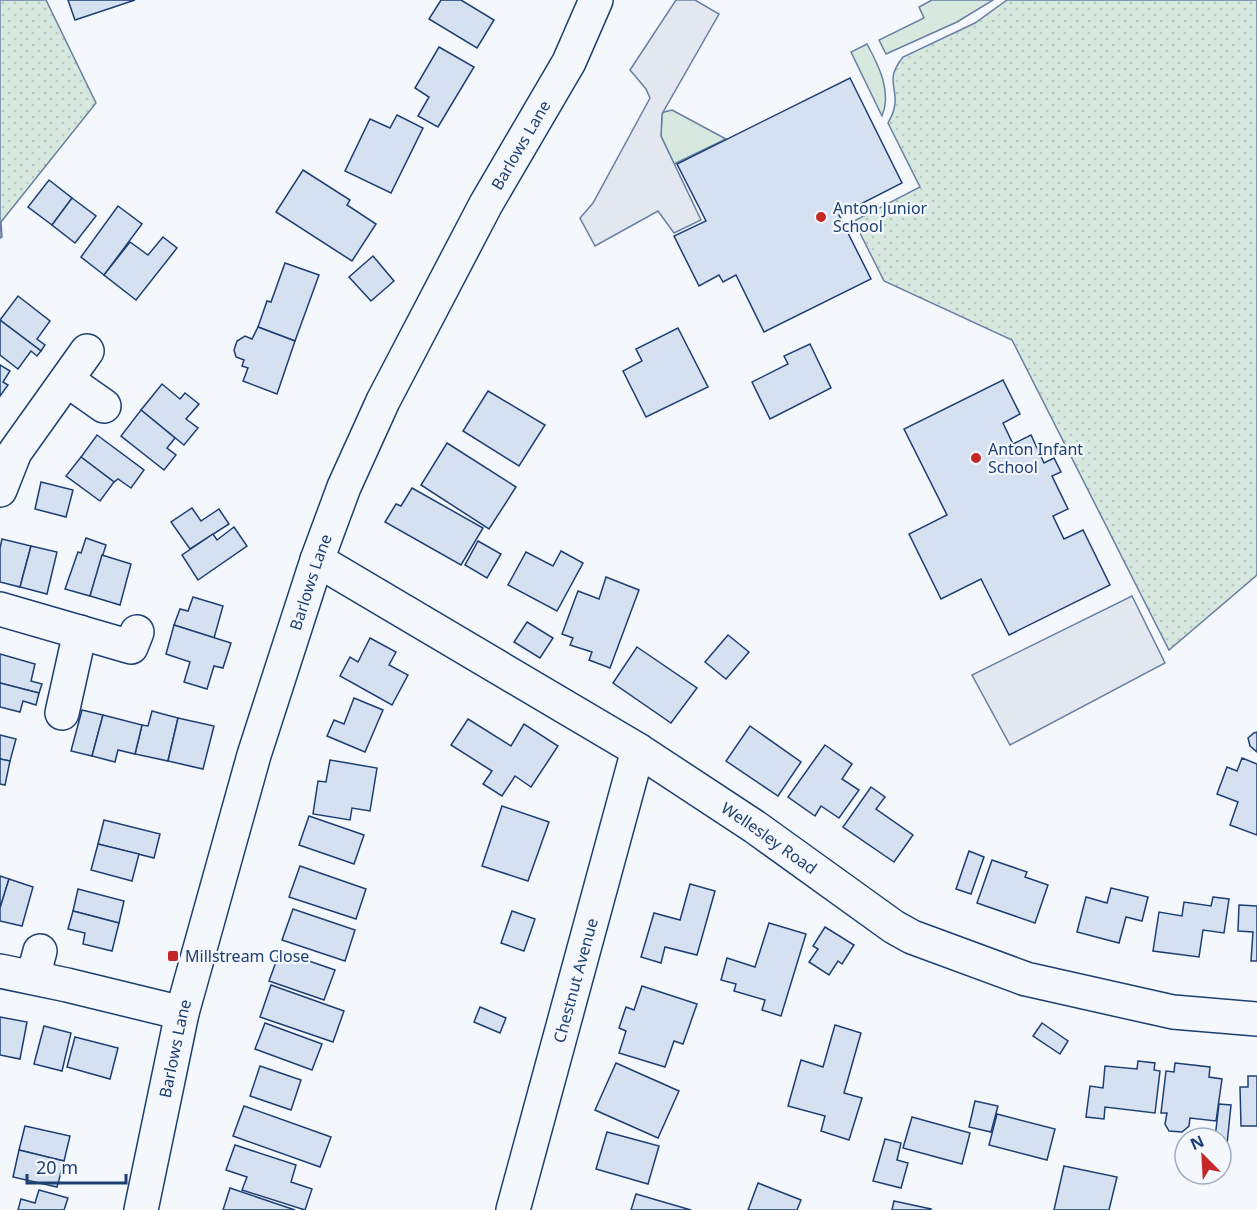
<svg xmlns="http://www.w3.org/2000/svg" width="1257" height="1210" viewBox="0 0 1257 1210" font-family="'Noto Sans',sans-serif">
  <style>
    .green { fill: #d7e8df; stroke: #687fa3; stroke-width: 1.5 }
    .park { fill: url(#park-dots); stroke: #687fa3; stroke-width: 1.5 }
    .parking { fill: #e3e8f0; stroke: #687fa3; stroke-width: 1.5 }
    .building { fill: #d5e0f0; stroke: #1d3f73; stroke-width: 1.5 }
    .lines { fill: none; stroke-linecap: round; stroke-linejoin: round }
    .minor-casing { stroke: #1d3f73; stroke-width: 36 }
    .minor { stroke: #f4f7fb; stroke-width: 33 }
    .poi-dot { fill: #c62828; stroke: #f4f7fb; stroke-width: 2 }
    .labels { text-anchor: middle; stroke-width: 4.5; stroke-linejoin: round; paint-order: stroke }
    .street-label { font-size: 16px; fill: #1d3f73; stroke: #f4f7fb }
    .poi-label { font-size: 16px; fill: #1d3f73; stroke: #f4f7fb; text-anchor: start }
  </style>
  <defs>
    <pattern id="park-dots" width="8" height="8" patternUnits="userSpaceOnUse" patternTransform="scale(1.5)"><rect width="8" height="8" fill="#d7e8df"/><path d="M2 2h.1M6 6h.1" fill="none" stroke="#b8c8c3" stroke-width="1.8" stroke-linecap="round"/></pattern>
  </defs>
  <rect width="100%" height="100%" fill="#f4f7fb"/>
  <g class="green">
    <path d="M932,0H993L957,22L886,54L879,40L924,18L919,7Z"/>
    <path d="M867,44C879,66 892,92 882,116L851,52Z"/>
    <path d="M672,110L726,139L674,164L661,136L662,114L664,112Z"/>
  </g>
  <g class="park">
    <path d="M0,0H46L96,103L1,222L2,237L0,238Z"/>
    <path d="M1007,0H1257V575L1169,650L1012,340L884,281L854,221L920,187L888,123C890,119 893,114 894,109C900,88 883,82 903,57L975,23Z"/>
  </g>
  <g class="parking">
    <path d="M676,0H695L719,14L662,114L661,136L701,220L674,233L658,211L595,246L580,218L593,203L650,98L646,89L630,70Z"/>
    <path d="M1132,596L1165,663L1010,745L972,675Z"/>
  </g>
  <g class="building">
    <path d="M68,0H135L75,20Z"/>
    <path d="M441,0H461L494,20L477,48L429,19Z"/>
    <path d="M439,47L474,67L438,127L418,116L429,97L415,88Z"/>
    <path d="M850,78L902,183L839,215L871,279L764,332L736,275L723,282L719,275L699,286L674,236L706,221L677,164Z"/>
    <path d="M397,115L423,128L391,193L345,171L370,119L390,128Z"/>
    <path d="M303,170L350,200L347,205L376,224L352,261L276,212Z"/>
    <path d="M49,180L72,198L52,225L28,207Z"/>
    <path d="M72,198L96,216L75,243L52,225Z"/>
    <path d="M118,206L142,224L104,275L81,257Z"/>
    <path d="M163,237L177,248L136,300L104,275L130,242L148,255Z"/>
    <path d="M373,256L394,281L371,301L349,277Z"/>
    <path d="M285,263L319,275L295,341L258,327L267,301L271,302Z"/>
    <path d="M18,296L50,321L37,339L45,345L41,351L0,320Z"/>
    <path d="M0,320L41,351L37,356L31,351L18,369L0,355Z"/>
    <path d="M258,327L295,341L277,394L243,381L248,368L242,366L244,360L236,357L234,350L237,341L245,336L252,339Z"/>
    <path d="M678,328L708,387L646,417L623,371L642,361L636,349Z"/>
    <path d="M810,344L831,388L770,419L752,382L788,364L784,356Z"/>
    <path d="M0,365L10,371L3,382L8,385L0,396Z"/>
    <path d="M1003,380L1020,414L1003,423L1013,444L1031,435L1044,463L1054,458L1061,472L1052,476L1068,509L1053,516L1064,539L1083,530L1110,585L1009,635L981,579L941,599L909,534L947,515L904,429Z"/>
    <path d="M162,384L180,399L185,393L199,404L186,419L198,428L184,445L141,410Z"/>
    <path d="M488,391L545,425L519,466L463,431Z"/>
    <path d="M141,410L175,438L167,448L176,455L164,470L121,436Z"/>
    <path d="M97,435L144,470L131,488L118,479L114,482L81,457Z"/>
    <path d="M447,443L516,487L489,529L421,485Z"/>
    <path d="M81,457L114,482L100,501L66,476Z"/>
    <path d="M41,482L73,490L66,517L35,509Z"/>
    <path d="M412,488L483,528L461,565L385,522L396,504L401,506Z"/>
    <path d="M192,508L201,521L219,509L229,524L190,549L171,522Z"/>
    <path d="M234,527L247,546L198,580L182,555L213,534L217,540Z"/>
    <path d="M86,538L106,545L90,596L65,589L78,552L81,553Z"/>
    <path d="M2,539L31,546L20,587L0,582V548Z"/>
    <path d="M478,541L501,554L487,578L465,565Z"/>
    <path d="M31,546L57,552L47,594L20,587Z"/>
    <path d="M561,551L583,563L557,611L508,585L526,552L553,566Z"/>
    <path d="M102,555L131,564L120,605L90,596Z"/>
    <path d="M606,577L639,590L610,668L589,660L592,652L570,645L573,638L562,634L578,591L599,599Z"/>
    <path d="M193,597L223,606L214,638L174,625L180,609L188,611Z"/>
    <path d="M527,622L553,638L540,658L514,642Z"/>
    <path d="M174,625L231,643L223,668L214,666L207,689L184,682L190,662L166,654Z"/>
    <path d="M728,635L749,652L726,679L705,662Z"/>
    <path d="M370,638L396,652L389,665L408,675L392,705L340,676L350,657L358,662Z"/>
    <path d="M637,647L697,688L671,723L613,683Z"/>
    <path d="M0,654L35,664L31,681L42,684L39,693L0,683Z"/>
    <path d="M0,683L39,693L36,705L23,701L20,712L0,707Z"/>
    <path d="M354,698L383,710L365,752L327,736L334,720L344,724Z"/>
    <path d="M82,710L103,715L92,756L71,751Z"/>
    <path d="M152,711L178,718L168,761L135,754L142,725L148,726Z"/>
    <path d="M103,715L142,725L135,754L118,750L115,762L92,756Z"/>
    <path d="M178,718L214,726L203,769L168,761Z"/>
    <path d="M468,719L511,746L524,724L558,746L531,787L515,776L502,796L483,784L492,771L451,745Z"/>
    <path d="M750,726L801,762L778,796L726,761Z"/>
    <path d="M1257,732V752L1250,746L1248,738L1254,733Z"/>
    <path d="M0,735L16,739L10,761L0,759Z"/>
    <path d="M825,745L852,764L842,779L859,790L839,818L821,806L815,816L788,797Z"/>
    <path d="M1242,758L1257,764V835L1230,825L1238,802L1217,794L1227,767L1237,771Z"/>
    <path d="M0,759L10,761L5,785L0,784Z"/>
    <path d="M330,760L377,768L370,811L352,808L350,820L313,814L318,781L326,782Z"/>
    <path d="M871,787L885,797L876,809L913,835L894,862L843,827Z"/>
    <path d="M502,806L549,822L528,881L482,866Z"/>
    <path d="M309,816L364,835L354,864L299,845Z"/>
    <path d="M104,820L160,834L154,858L98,844Z"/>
    <path d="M98,844L139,854L132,881L91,870Z"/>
    <path d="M969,851L984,857L971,894L956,889Z"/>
    <path d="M992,860L1027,872L1025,877L1048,885L1035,923L977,903Z"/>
    <path d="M300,866L366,889L356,919L289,897Z"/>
    <path d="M0,876L9,879L0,908Z"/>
    <path d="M9,879L33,887L22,926L0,921V908Z"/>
    <path d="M690,884L715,891L697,955L665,947L661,963L641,957L654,913L680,920Z"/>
    <path d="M1111,888L1148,897L1142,921L1126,917L1119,943L1077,932L1086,897L1107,903Z"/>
    <path d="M78,889L124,901L119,923L73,911Z"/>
    <path d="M1213,897L1229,899L1224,933L1203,930L1199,957L1153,951L1159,912L1182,916L1184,902L1211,906Z"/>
    <path d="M1239,905L1257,906V961H1251L1253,932L1238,931Z"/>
    <path d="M293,909L355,930L345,961L282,940Z"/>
    <path d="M73,911L119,923L112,951L83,944L85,933L68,929Z"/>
    <path d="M512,911L535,919L524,951L501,943Z"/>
    <path d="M769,923L806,934L781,1016L762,1010L765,1000L734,991L736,984L721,980L727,958L755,967Z"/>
    <path d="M825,927L854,945L842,964L838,961L829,975L809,962L818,949L813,946Z"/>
    <path d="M280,951L335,970L324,1000L269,981Z"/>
    <path d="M271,985L344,1011L333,1042L260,1017Z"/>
    <path d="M642,986L697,1004L683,1044L674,1041L665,1067L619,1053L626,1031L619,1028L626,1007L634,1010Z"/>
    <path d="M480,1007L506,1018L500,1033L474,1022Z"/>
    <path d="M0,1017L27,1022L20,1059L0,1055Z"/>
    <path d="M265,1023L322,1044L312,1070L255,1049Z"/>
    <path d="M1042,1023L1068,1041L1060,1054L1033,1036Z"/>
    <path d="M835,1025L861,1033L844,1093L862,1098L849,1140L821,1131L825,1116L788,1106L801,1060L823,1067Z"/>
    <path d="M44,1026L71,1033L62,1071L34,1064Z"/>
    <path d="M75,1037L118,1048L110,1079L67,1067Z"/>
    <path d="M1138,1061L1155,1063L1154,1070L1160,1071L1155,1113L1105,1107L1104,1119L1086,1117L1090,1086L1103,1088L1105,1066L1137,1069Z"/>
    <path d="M616,1063L679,1091L658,1138L595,1110Z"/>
    <path d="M1175,1063L1210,1067L1209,1077L1222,1079L1216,1121L1190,1118L1189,1126L1182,1132L1169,1131L1165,1124L1167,1113H1161L1166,1071L1174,1072Z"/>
    <path d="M260,1066L301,1080L291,1110L250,1096Z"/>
    <path d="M1248,1076H1257V1126H1241L1240,1087H1248Z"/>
    <path d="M975,1101L998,1106L991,1132L969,1127Z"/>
    <path d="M1219,1104L1231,1105L1226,1154L1221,1153V1138H1215Z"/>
    <path d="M244,1106L331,1137L320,1167L233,1136Z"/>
    <path d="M997,1114L1055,1129L1047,1160L989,1145Z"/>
    <path d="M912,1117L970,1133L962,1164L903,1148Z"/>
    <path d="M25,1126L70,1136L64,1161L19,1150Z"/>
    <path d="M607,1132L659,1146L648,1184L596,1169Z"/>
    <path d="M885,1139L901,1143L897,1160L908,1163L901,1188L873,1181Z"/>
    <path d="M235,1145L296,1165L291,1182L312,1189L305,1210L242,1190L247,1177L226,1170Z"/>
    <path d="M19,1150L64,1161L57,1187L13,1177Z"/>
    <path d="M1064,1166L1117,1177L1109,1210H1054Z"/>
    <path d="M758,1183L801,1200L797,1210H748Z"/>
    <path d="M230,1188L295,1210H223Z"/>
    <path d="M39,1190L68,1198L64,1210H18L21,1199L35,1203Z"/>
    <path d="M636,1194L691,1210H631Z"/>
    <path d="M894,1201L931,1209L930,1210H892Z"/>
  </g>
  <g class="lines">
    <g class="minor-casing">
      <g id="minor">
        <path d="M67,380L104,406"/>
        <path d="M0,490L15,452L87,351"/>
        <path id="s1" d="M317,560L638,750L755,827L894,927L912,937L1026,979L1173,1012L1257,1019"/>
        <path d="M0,609L131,647L137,632"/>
        <path d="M62,713L80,632"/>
        <path d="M0,971L67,985L182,1013"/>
        <path d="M33,977L40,951"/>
        <path id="s2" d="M141,1210L182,1013L254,755L317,560L344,487L383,401L486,204L569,62L596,0"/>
        <path id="s3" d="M513,1210L638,750"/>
      </g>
    </g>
    <use href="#minor" class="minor"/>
  </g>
  <g class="poi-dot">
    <circle cx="821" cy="217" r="6"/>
    <circle cx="976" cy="458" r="6"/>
    <rect x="167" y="950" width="12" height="12" rx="3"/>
  </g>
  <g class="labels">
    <g class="street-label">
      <text dy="6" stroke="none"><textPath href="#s2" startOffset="1137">Barlows Lane</textPath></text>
      <text dy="6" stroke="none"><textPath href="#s2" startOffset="651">Barlows Lane</textPath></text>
      <text dy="6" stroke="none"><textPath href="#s1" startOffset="531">Wellesley Road</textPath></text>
      <text dy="6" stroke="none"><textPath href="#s3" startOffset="238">Chestnut Avenue</textPath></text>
      <text dy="6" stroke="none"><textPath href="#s2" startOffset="165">Barlows Lane</textPath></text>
    </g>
    <g class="poi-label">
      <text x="833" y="214">Anton Junior<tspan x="833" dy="18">School</tspan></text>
      <text x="988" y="455">Anton Infant<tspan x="988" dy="18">School</tspan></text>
      <text x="185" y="962">Millstream Close</text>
    </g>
  </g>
  <g transform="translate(1203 1156) rotate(336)"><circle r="28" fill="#f4f7fb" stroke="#9eadc5" stroke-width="1.5"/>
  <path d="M0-4.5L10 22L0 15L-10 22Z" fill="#c62828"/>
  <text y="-9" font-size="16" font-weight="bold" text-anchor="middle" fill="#1d3f73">N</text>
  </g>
  <path d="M27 1174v9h99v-9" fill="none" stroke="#1d3f73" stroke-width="3"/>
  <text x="36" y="1174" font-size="18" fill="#1d3f73" stroke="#f4f7fb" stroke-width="4.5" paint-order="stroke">20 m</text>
</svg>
